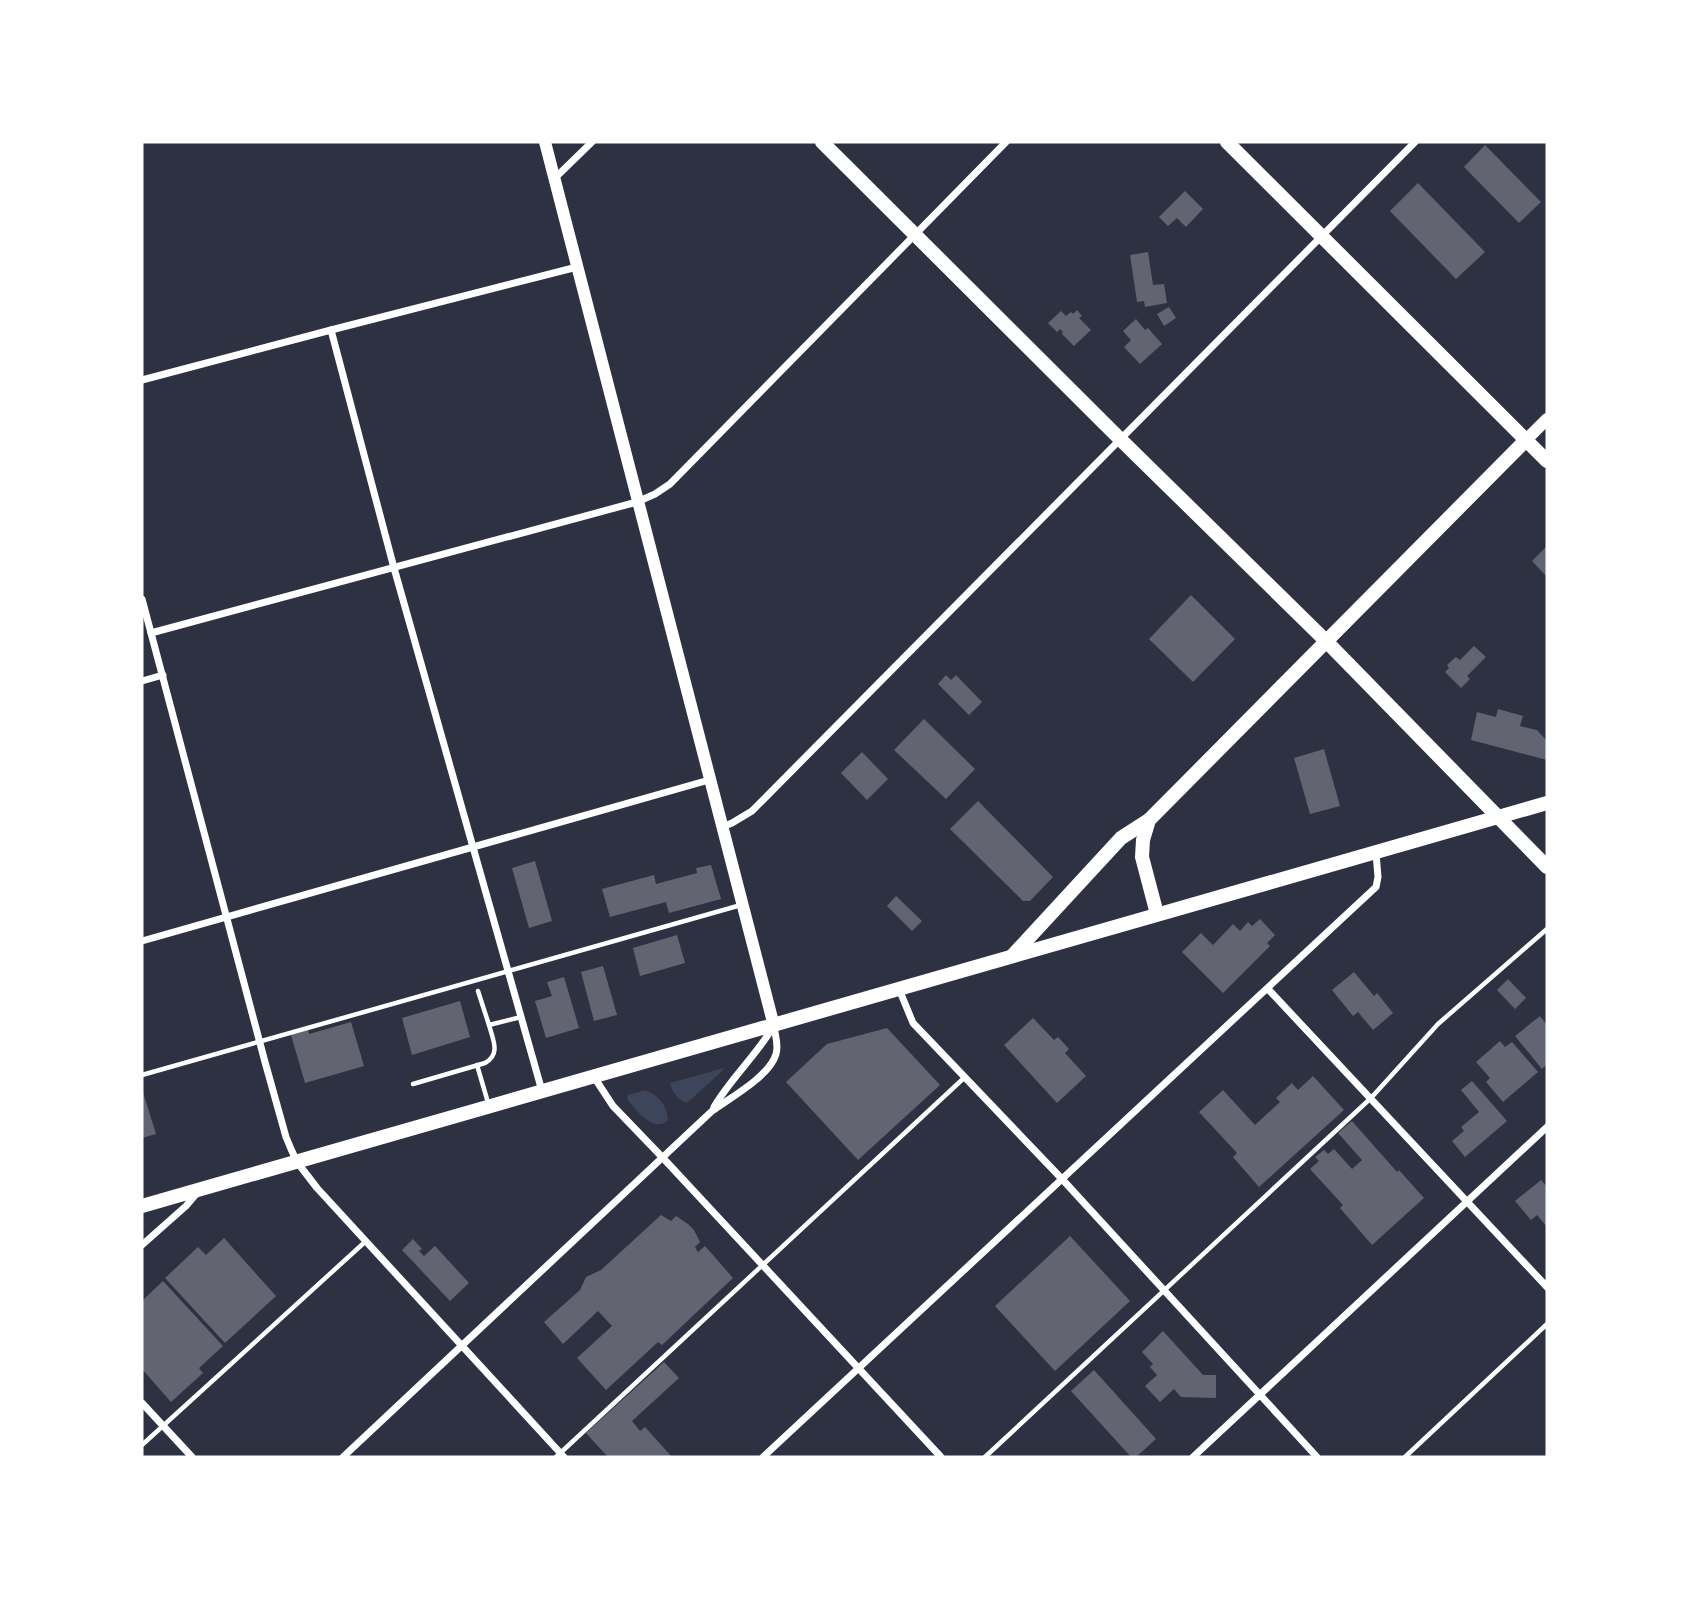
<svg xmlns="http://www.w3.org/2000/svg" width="1689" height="1599" viewBox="0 0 1689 1599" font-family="Merriweather,serif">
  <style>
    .green { fill: #3c4559 }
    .building { fill: #626471 }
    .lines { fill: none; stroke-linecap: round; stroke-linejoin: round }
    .service { stroke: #fff; stroke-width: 4.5 }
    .minor { stroke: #fff; stroke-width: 7 }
    .tertiary { stroke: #fff; stroke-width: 12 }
    .secondary { stroke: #fff; stroke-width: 14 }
    .primary { stroke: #fff; stroke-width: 14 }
  </style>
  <rect width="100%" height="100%" fill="#2d3142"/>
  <g class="green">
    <path d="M724,1068L721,1072L687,1103C677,1099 673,1093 670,1083Z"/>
    <path d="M645,1090C658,1095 668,1106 668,1120C654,1134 636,1110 627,1099L628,1095Z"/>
  </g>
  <g class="building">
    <path d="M1485,145L1541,202L1519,223L1464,167Z"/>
    <path d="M1418,183L1485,252L1456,279L1390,211Z"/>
    <path d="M1185,191L1203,209L1186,227L1177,218L1168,226L1159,217Z"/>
    <path d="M1148,252L1153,285L1164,284L1167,303L1145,307L1144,301L1137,302L1130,255Z"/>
    <path d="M1169,307L1176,318L1164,326L1157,314Z"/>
    <path d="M1077,310L1082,316L1079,318L1091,330L1074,346L1062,334L1063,332L1060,329L1057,332L1048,323L1061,311L1066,316L1071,312L1073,314Z"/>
    <path d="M1136,319L1145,330L1148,328L1162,344L1140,364L1124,347L1131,340L1123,331Z"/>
    <path d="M1547,546V577L1532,561Z"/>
    <path d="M1191,595L1235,639L1193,682L1149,639Z"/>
    <path d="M1474,646L1486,657L1467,676L1470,679L1461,688L1445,672L1449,668L1447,665L1456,657L1460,660Z"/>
    <path d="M946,675L951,680L956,675L982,702L969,715L938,684Z"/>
    <path d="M1498,709L1523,716L1520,726L1537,730L1547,741V760L1471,740L1477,712L1496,717Z"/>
    <path d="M924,719L975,769L946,799L894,750Z"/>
    <path d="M1324,749L1340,806L1310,814L1294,758Z"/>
    <path d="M862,752L888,779L867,800L841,773Z"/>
    <path d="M978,801L1053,877L1030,901H1023L950,829Z"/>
    <path d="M535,861L552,921L529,928L512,868Z"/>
    <path d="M711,865L721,899L669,913L666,902L610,917L602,889L654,875L656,884L697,873L696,868Z"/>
    <path d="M896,896L922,921L912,931L887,906Z"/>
    <path d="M1260,919L1275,935L1267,943L1270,946L1223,993L1182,952L1201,933L1213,945L1233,924L1240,931L1248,922L1252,926Z"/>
    <path d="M677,935L685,963L640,976L633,948Z"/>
    <path d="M603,966L617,1015L594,1021L581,972Z"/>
    <path d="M1354,972L1374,996L1377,993L1393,1013L1373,1030L1358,1012L1353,1016L1332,990Z"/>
    <path d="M564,977L579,1028L546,1038L535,1001L552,996L547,982Z"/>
    <path d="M1508,979L1526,998L1515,1009L1497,990Z"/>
    <path d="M460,1001L470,1037L412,1055L402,1018Z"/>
    <path d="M1540,1016L1547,1025V1064L1542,1069L1515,1036Z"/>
    <path d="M1033,1018L1054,1040L1058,1037L1069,1049L1065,1053L1086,1076L1057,1103L1004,1045Z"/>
    <path d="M351,1022L364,1066L305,1083L291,1035L308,1030L309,1034Z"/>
    <path d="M887,1028L940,1085L858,1160L786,1082L827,1044Z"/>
    <path d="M1500,1041L1505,1047L1512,1042L1538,1072L1503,1102L1486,1082L1490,1078L1476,1062Z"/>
    <path d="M1313,1076L1344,1110L1259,1187L1233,1157L1237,1153L1199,1112L1223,1090L1255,1125L1280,1102L1276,1098L1292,1083L1298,1090Z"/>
    <path d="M1472,1081L1507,1121L1465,1157L1452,1141L1464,1131L1461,1127L1479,1112L1461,1090Z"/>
    <path d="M142,1089L156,1134L142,1138Z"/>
    <path d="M1352,1121L1397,1172L1399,1170L1424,1198L1372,1245L1340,1208L1343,1205L1310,1169L1319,1161L1315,1157L1324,1150L1328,1154L1334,1149L1352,1169L1362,1160L1338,1133Z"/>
    <path d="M1541,1180L1547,1187V1227L1537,1215L1531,1220L1515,1201Z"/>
    <path d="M661,1215L671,1221L676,1216L688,1224L694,1230L700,1242L695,1247L698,1252L705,1246L733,1278L662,1345L658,1342L606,1390L577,1358L612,1326L598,1311L563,1344L544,1322L580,1290L586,1277L601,1270Z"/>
    <path d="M1070,1236L1130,1301L1055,1371L995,1306Z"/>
    <path d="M224,1238L276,1296L225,1343L165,1278L198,1247L206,1255Z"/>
    <path d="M413,1239L422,1249L419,1251L424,1256L435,1246L469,1283L450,1301L402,1250Z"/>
    <path d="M163,1281L223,1346L199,1368L203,1373L171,1402L142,1369V1301Z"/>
    <path d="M1163,1331L1203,1375H1216V1398L1181,1397L1174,1389L1160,1402L1145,1386L1157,1375L1150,1367L1153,1364L1142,1352Z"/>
    <path d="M664,1362L679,1378L632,1421L640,1431L645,1427L672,1457H608L586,1433Z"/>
    <path d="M1094,1370L1156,1439L1136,1457H1131L1071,1391Z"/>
  </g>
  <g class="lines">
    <g class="service">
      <path d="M478,991L489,1025L521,1017"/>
      <path d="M477,1065L489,1106"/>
      <path d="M142,1075L741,905"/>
      <path d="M413,1084L485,1063C501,1054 493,1040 489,1025"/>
      <path d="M142,1445L366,1241"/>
      <path d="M556,1457L965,1077"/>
      <path d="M985,1457L1371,1098L1438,1024L1547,929"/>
      <path d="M1405,1457L1547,1324"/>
    </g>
    <g class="minor">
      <path d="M555,178L592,142"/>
      <path d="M331,330L394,568L542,1091"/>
      <path d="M142,380L331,330L577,267"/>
      <path d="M142,599L265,1062L286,1137L291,1149L297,1162L317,1188L564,1457"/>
      <path d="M151,633L637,502L655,494L670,484L1006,142"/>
      <path d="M142,681L163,675"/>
      <path d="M722,827L732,823L752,811L1415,142"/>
      <path d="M142,941L709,780"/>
      <path d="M899,989L913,1023L1062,1179L1317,1457"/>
      <path d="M1268,989L1547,1287"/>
      <path d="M594,1077L613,1106L663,1158L941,1457"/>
      <path d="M714,1107C731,1078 756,1056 773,1027"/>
      <path d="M142,1245L186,1206L197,1193"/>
      <path d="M142,1403L192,1457"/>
      <path d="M343,1457L712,1111C730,1098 770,1076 776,1054C779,1045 775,1035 774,1026"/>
      <path d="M763,1457L1376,887L1378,877L1376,853"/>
      <path d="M1193,1457L1547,1127"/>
    </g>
    <g class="tertiary">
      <path d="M545,142L774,1026"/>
      <path d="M1526,440L1547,419"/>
    </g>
    <g class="secondary">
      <path d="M1157,914L1142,857L1143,840L1149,820L1526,440"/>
      <path d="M1013,955L1121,838L1149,820"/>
    </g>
    <g class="primary">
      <path d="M822,142L1121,440L1327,642L1547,867"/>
      <path d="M1227,142L1547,461"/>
      <path d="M142,1206C611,1073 1078,936 1547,803"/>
    </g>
  </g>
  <rect width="1689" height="1599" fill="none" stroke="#ffffff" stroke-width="287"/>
</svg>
